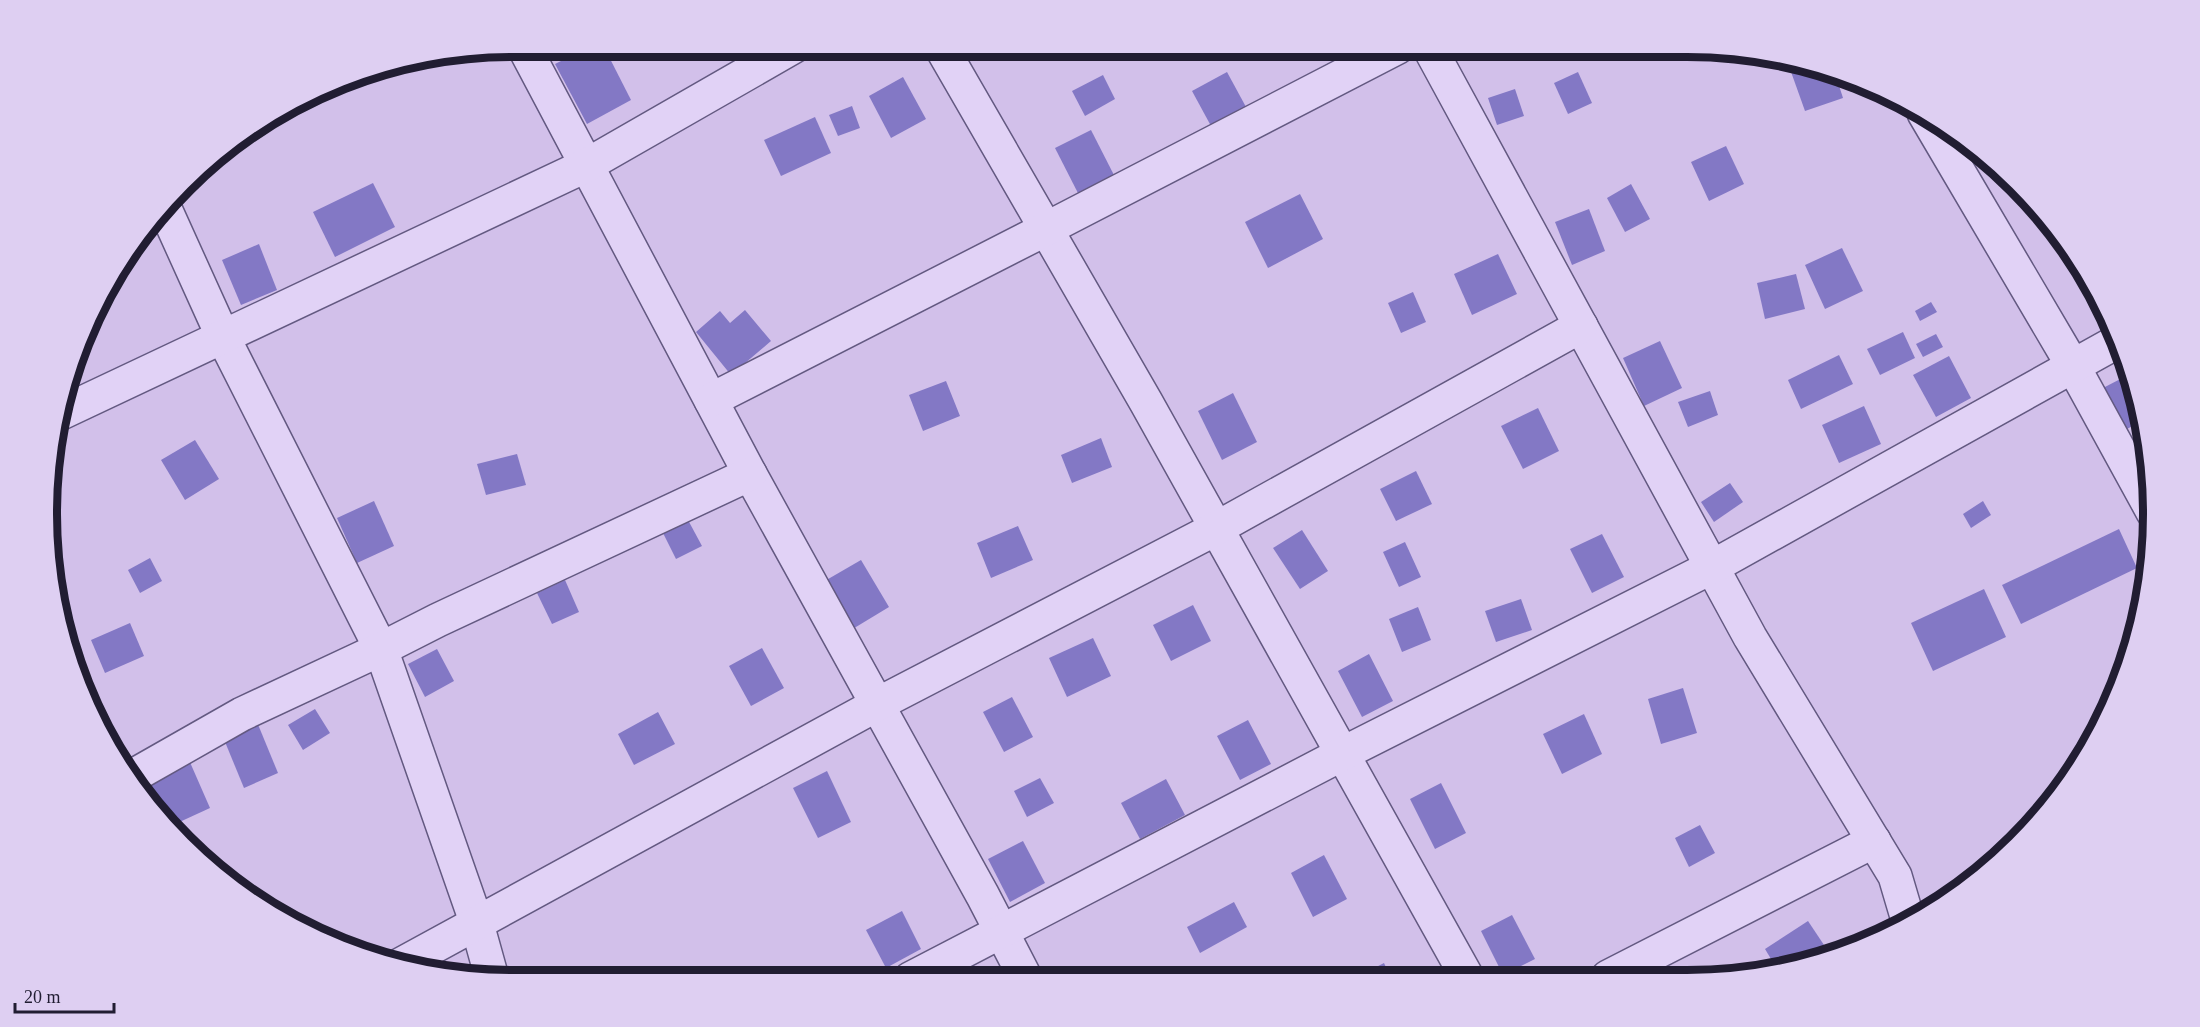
<svg xmlns="http://www.w3.org/2000/svg" width="2200" height="1027" viewBox="0 0 2200 1027" font-family="'Times New Roman',serif">
  <style>
    .building { fill: #8378c5 }
    .lines { fill: none; stroke-linecap: round; stroke-linejoin: round }
    .minor-casing { stroke: #635981; stroke-width: 36 }
    .minor { stroke: #e1d2f6; stroke-width: 33 }
    .rim { fill: none; stroke: #211d32; stroke-width: 8 }
  </style>
  <rect width="100%" height="100%" fill="#d2c0ea"/>
  <g class="building">
    <path d="M589,47H604L631,100L587,124L555,64Z"/>
    <path d="M711,47H733L715,55Z"/>
    <path d="M1341,47H1370L1346,58Z"/>
    <path d="M1805,64L1835,73L1843,98L1805,111L1790,69Z"/>
    <path d="M1227,72L1246,107L1211,126L1192,91Z"/>
    <path d="M1578,72L1592,103L1568,114L1554,83Z"/>
    <path d="M1103,75L1115,99L1085,116L1072,91Z"/>
    <path d="M903,77L926,119L891,138L869,96Z"/>
    <path d="M1515,89L1524,116L1497,125L1488,98Z"/>
    <path d="M852,106L860,128L838,136L829,115Z"/>
    <path d="M815,117L831,153L781,176L764,140Z"/>
    <path d="M1091,130L1117,181L1081,199L1055,148Z"/>
    <path d="M1726,146L1744,184L1709,201L1691,162Z"/>
    <path d="M373,183L395,227L335,257L313,212Z"/>
    <path d="M1631,184L1650,219L1625,232L1607,198Z"/>
    <path d="M1300,194L1323,239L1268,268L1245,222Z"/>
    <path d="M1589,209L1605,251L1572,265L1555,222Z"/>
    <path d="M2053,228L2075,254L2094,290L2088,293L2050,229Z"/>
    <path d="M259,244L277,290L241,305L222,260Z"/>
    <path d="M1842,248L1863,291L1825,309L1805,265Z"/>
    <path d="M1498,254L1517,294L1472,315L1454,274Z"/>
    <path d="M1796,274L1805,309L1765,319L1757,283Z"/>
    <path d="M1413,292L1426,322L1401,333L1388,303Z"/>
    <path d="M1931,302L1937,312L1920,321L1915,311Z"/>
    <path d="M745,310L771,341L731,375L696,332L720,311L730,323Z"/>
    <path d="M1903,332L1915,358L1880,375L1867,349Z"/>
    <path d="M1936,334L1943,347L1923,357L1916,344Z"/>
    <path d="M1660,341L1682,388L1644,406L1623,358Z"/>
    <path d="M1839,355L1853,384L1801,409L1788,380Z"/>
    <path d="M1949,356L1971,398L1936,417L1913,375Z"/>
    <path d="M2130,374L2144,420L2125,430L2103,388Z"/>
    <path d="M946,381L960,416L923,431L909,395Z"/>
    <path d="M1710,391L1718,415L1688,427L1678,402Z"/>
    <path d="M1233,393L1257,442L1222,460L1198,411Z"/>
    <path d="M1864,406L1881,444L1839,463L1822,425Z"/>
    <path d="M1538,408L1559,451L1523,469L1501,426Z"/>
    <path d="M1101,438L1112,467L1072,483L1061,455Z"/>
    <path d="M195,440L219,479L185,500L161,460Z"/>
    <path d="M517,454L526,485L486,495L477,464Z"/>
    <path d="M1416,471L1432,504L1396,521L1380,489Z"/>
    <path d="M1730,483L1743,502L1714,522L1701,502Z"/>
    <path d="M374,501L394,546L357,563L337,518Z"/>
    <path d="M1983,501L1991,515L1971,528L1963,514Z"/>
    <path d="M688,520L702,546L676,559L663,533Z"/>
    <path d="M1018,526L1033,560L991,578L977,543Z"/>
    <path d="M2119,529L2137,568L2021,624L2002,585Z"/>
    <path d="M1302,530L1328,571L1300,589L1273,548Z"/>
    <path d="M1602,534L1624,577L1592,593L1570,549Z"/>
    <path d="M1405,542L1421,577L1399,587L1383,552Z"/>
    <path d="M150,558L162,581L140,593L128,570Z"/>
    <path d="M861,560L889,607L851,630L823,582Z"/>
    <path d="M565,580L579,612L552,624L537,593Z"/>
    <path d="M1984,589L2006,637L1933,671L1911,623Z"/>
    <path d="M1521,599L1532,630L1496,642L1485,611Z"/>
    <path d="M1193,605L1211,641L1171,661L1153,625Z"/>
    <path d="M1418,607L1431,640L1402,652L1389,619Z"/>
    <path d="M130,623L144,656L105,673L91,640Z"/>
    <path d="M1093,638L1111,676L1067,697L1049,658Z"/>
    <path d="M762,648L784,688L751,706L729,666Z"/>
    <path d="M437,649L454,681L425,697L408,664Z"/>
    <path d="M1369,654L1393,701L1362,717L1338,671Z"/>
    <path d="M1683,688L1697,733L1661,744L1648,699Z"/>
    <path d="M1012,697L1033,737L1004,752L983,712Z"/>
    <path d="M315,709L330,733L303,750L288,725Z"/>
    <path d="M658,712L675,744L634,765L618,734Z"/>
    <path d="M1584,714L1602,754L1562,774L1543,734Z"/>
    <path d="M1248,720L1271,764L1240,780L1217,736Z"/>
    <path d="M257,722L278,773L244,788L223,737Z"/>
    <path d="M189,760L210,808L173,825L153,800L144,781Z"/>
    <path d="M827,771L851,822L818,838L793,788Z"/>
    <path d="M1040,778L1054,803L1027,817L1014,791Z"/>
    <path d="M1166,779L1185,815L1140,839L1121,803Z"/>
    <path d="M1441,783L1466,833L1435,849L1410,799Z"/>
    <path d="M1700,825L1715,853L1689,867L1675,838Z"/>
    <path d="M1023,841L1045,883L1010,902L988,859Z"/>
    <path d="M1324,855L1347,899L1313,917L1291,873Z"/>
    <path d="M1234,902L1247,927L1200,953L1187,927Z"/>
    <path d="M902,911L921,949L886,968L866,930Z"/>
    <path d="M1512,915L1535,959L1503,975L1481,931Z"/>
    <path d="M1808,921L1830,954L1777,969L1765,949Z"/>
    <path d="M1384,963L1391,978H1355Z"/>
    <path d="M712,966L719,980H692L690,977Z"/>
  </g>
  <g class="lines">
    <g class="minor-casing">
      <g id="minor">
        <path d="M524,47L750,474L983,896L1026,979"/>
        <path d="M941,47L1146,402L1467,977"/>
        <path d="M1429,47L1750,637L1895,876L1908,920"/>
        <path d="M1924,113L2073,366L2153,512"/>
        <path d="M166,211L223,337L381,649L477,924L492,978"/>
        <path d="M711,400L1046,229L1398,47"/>
        <path d="M59,414L587,165L793,47"/>
        <path d="M133,776L242,714L381,649L438,620L750,474"/>
        <path d="M400,965L878,704L1217,528L1581,326"/>
        <path d="M1608,977L1874,841"/>
        <path d="M910,979L1344,753L1712,567L2120,340"/>
      </g>
    </g>
    <use href="#minor" class="minor"/>
  </g>
  <path d="M0 0H2200V1027H0ZM513 57H1687A456 456 0 0 1 2143 513V514A456 456 0 0 1 1687 970H513A456 456 0 0 1 57 514V513A456 456 0 0 1 513 57Z" fill="#decff2" fill-rule="evenodd"/>
  <path class="rim" d="M513 57H1687A456 456 0 0 1 2143 513V514A456 456 0 0 1 1687 970H513A456 456 0 0 1 57 514V513A456 456 0 0 1 513 57Z"/>
  <path d="M15 1003v9h99v-9" fill="none" stroke="#211d32" stroke-width="3"/>
  <text x="24" y="1003" font-size="18" fill="#211d32" stroke="#decff2" stroke-width="4.5" paint-order="stroke">20 m</text>
</svg>
